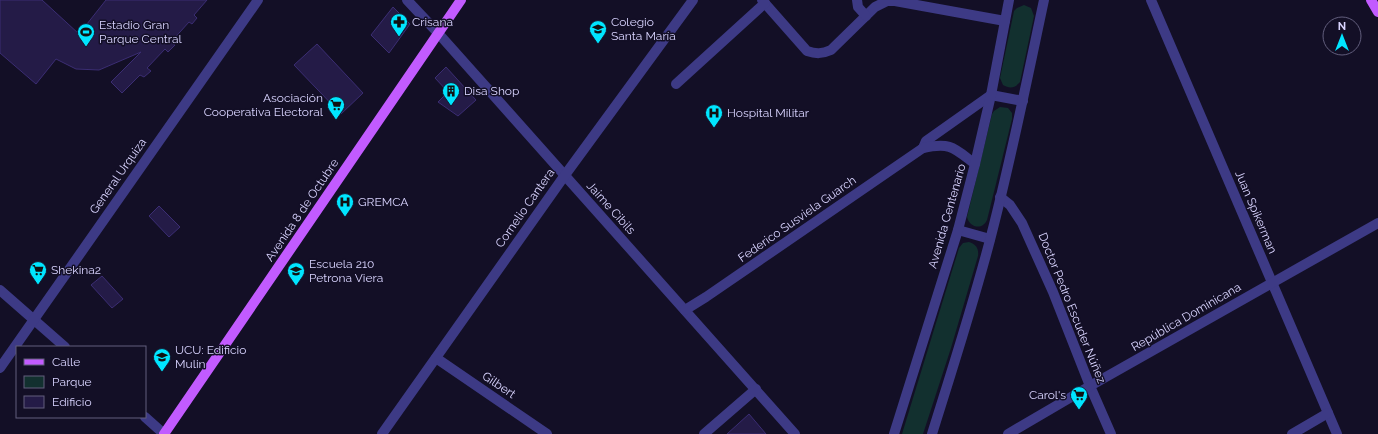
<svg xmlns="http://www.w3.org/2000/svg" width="1378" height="434" viewBox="0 0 1378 434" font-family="Raleway,sans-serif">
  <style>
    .green { fill: #12302f }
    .building { fill: #241b47; stroke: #3b2d73 }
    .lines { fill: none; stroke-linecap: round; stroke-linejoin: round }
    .minor { stroke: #3d3a85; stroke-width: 10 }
    .major { stroke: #c25bff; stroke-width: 10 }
    .labels { text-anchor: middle; stroke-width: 3; stroke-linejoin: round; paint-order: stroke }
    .poi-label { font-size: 12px; fill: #d9d4ff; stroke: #130f26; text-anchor: start }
    .street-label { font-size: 12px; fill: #d9d4ff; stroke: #130f26 }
  </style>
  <rect width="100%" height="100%" fill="#130f26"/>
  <g class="green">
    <path d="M1024,5L1031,8L1034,16L1020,82C1015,88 1010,89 1003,85L1000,78L1014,11L1017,8Z"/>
    <path d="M1000,107L1008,108L1012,113V119L987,220C982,231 969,227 967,217L992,114L994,111Z"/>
    <path d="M969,242C976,244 979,249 978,256L951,348L923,434H902L959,248L963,243Z"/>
  </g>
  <g class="building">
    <path d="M0,0H42L79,34L106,0H207L194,15L197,18L192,24L189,22L171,42L175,45L168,52L165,49L147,68L151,71L144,77L140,75L122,93L111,82L141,52L99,70L76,69L56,59L36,84L0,53Z"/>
    <path d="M393,7L410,24L389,53L371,35Z"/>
    <path d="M317,44L363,93L341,114L294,65Z"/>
    <path d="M446,67L476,100L458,116L438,102L448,92L435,78Z"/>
    <path d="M159,206L180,227L169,237L149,216Z"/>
    <path d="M102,276L123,299L112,308L91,285Z"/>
    <path d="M749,414L766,434H727Z"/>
  </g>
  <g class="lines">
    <g class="minor">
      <path d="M407,0L438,33L795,434"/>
      <path d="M762,0L807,51C816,54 822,54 831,50L875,7L887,1H895L1005,21"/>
      <path d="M857,0L858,7L866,16"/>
      <path d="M1151,0L1337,434"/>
      <path d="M676,84L765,3"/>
      <path d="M923,148L926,141L991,95L1023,101"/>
      <path d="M1000,197L1010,205L1022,223L1053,292L1090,386L1111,434"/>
      <path d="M958,230L990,239"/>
      <path d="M0,290L65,347"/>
      <path d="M685,310L706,297L923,148C951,142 954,148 975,164"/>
      <path d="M436,358L547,434"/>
      <path d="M0,368L258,0"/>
      <path d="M145,417L164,434"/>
      <path d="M382,434L565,175L693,0"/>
      <path d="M704,434L756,389"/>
      <path d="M894,434L958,230L975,164L991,95L1009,0"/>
      <path d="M932,434C952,370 973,305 990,240C1011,160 1027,80 1044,0"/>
      <path d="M1008,434L1090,386L1378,223"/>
      <path d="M1292,434L1328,413"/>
    </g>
    <g class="major">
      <path d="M1371,0L1378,12"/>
      <path d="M164,434L461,0"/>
    </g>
  </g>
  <defs>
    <g id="pharmacy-pin" transform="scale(0.9)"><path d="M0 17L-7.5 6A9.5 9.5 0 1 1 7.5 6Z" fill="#00e5ff" stroke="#130f26"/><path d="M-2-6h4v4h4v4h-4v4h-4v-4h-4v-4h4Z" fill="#111"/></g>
    <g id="school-pin" transform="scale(0.9)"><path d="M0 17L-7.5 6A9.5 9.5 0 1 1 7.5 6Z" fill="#00e5ff" stroke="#130f26"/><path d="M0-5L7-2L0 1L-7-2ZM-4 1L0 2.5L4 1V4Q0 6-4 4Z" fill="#111"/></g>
    <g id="stadium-pin" transform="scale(0.9)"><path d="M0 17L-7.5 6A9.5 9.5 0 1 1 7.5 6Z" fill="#00e5ff" stroke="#130f26"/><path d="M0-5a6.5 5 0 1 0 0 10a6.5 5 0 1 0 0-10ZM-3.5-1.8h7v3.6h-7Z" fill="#111"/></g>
    <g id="building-pin" transform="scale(0.9)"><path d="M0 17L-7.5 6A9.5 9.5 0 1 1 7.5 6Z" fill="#00e5ff" stroke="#130f26"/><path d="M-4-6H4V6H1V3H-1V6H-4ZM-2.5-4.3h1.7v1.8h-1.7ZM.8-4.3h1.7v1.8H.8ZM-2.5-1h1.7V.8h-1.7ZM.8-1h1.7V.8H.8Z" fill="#111"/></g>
    <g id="supermarket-pin" transform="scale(0.9)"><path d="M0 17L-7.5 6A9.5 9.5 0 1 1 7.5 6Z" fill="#00e5ff" stroke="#130f26"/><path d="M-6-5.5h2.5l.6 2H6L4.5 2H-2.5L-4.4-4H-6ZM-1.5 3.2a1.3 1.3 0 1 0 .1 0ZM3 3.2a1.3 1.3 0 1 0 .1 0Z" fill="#111"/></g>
    <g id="hospital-pin" transform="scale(0.9)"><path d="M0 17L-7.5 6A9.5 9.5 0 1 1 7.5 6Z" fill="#00e5ff" stroke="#130f26"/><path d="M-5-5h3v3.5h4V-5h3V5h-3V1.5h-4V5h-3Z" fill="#111"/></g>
    <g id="university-pin" transform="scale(0.9)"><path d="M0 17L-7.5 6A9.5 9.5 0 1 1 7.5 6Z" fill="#00e5ff" stroke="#130f26"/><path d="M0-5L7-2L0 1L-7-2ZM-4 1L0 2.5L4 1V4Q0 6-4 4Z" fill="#111"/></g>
  </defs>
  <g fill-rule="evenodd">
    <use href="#pharmacy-pin" x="399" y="22"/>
    <use href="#school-pin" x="598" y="29"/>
    <use href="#stadium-pin" x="86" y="32"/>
    <use href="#building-pin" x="451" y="91"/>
    <use href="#supermarket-pin" x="336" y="105"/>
    <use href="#hospital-pin" x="714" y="113"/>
    <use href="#hospital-pin" x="345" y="202"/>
    <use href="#supermarket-pin" x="38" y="270"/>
    <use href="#school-pin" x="296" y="271"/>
    <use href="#university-pin" x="162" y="357"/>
    <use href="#supermarket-pin" x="1079" y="395"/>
  </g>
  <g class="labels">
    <g class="poi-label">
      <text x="412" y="26">Crisana</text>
      <text x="611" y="26">Colegio<tspan x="611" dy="14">Santa María</tspan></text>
      <text x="99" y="29">Estadio Gran<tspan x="99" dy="14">Parque Central</tspan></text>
      <text x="464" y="95">Disa Shop</text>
      <text x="323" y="102" text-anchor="end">Asociación<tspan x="323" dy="14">Cooperativa Electoral</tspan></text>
      <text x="727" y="117">Hospital Militar</text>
      <text x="358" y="206">GREMCA</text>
      <text x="309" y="268">Escuela 210<tspan x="309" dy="14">Petrona Viera</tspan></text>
      <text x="51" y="274">Shekina2</text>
      <text x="175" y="354">UCU: Edificio<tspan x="175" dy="14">Mulin</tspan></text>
      <text x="1066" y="399" text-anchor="end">Carol's</text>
    </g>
    <g class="street-label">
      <text transform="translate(118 176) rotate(-55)" y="4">General Urquiza</text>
      <text transform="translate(525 208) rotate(-55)" y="4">Cornelio Cantera</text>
      <text transform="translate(611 208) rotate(48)" y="4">Jaime Cibils</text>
      <text transform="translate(302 210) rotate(-56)" y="4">Avenida 8 de Octubre</text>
      <text transform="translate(1256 212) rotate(67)" y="4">Juan Spikerman</text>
      <text transform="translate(947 216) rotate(-74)" y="4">Avenida Centenario</text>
      <text transform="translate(797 219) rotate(-35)" y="4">Federico Susviela Guarch</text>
      <text transform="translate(1072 308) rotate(68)" y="4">Doctor Pedro Escuder Núñez</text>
      <text transform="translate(1186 317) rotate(-30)" y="4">República Dominicana</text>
      <text transform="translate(499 385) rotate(34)" y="4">Gilbert</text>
    </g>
  </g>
  <rect x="16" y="346" width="130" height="72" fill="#130f26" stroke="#625e7d"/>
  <rect x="24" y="359" width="20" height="6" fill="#c25bff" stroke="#625e7d"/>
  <text x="52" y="366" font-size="12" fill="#d9d4ff">Calle</text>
  <rect x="24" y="376" width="20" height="12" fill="#12302f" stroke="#625e7d"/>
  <text x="52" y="386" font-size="12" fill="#d9d4ff">Parque</text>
  <rect x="24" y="396" width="20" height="12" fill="#241b47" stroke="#625e7d"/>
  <text x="52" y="406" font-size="12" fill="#d9d4ff">Edificio</text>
  <g transform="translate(1342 36)"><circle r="19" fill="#130f26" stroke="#625e7d"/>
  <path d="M0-3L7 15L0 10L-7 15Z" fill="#00e5ff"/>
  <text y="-6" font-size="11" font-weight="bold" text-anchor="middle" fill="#d9d4ff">N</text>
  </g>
</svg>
